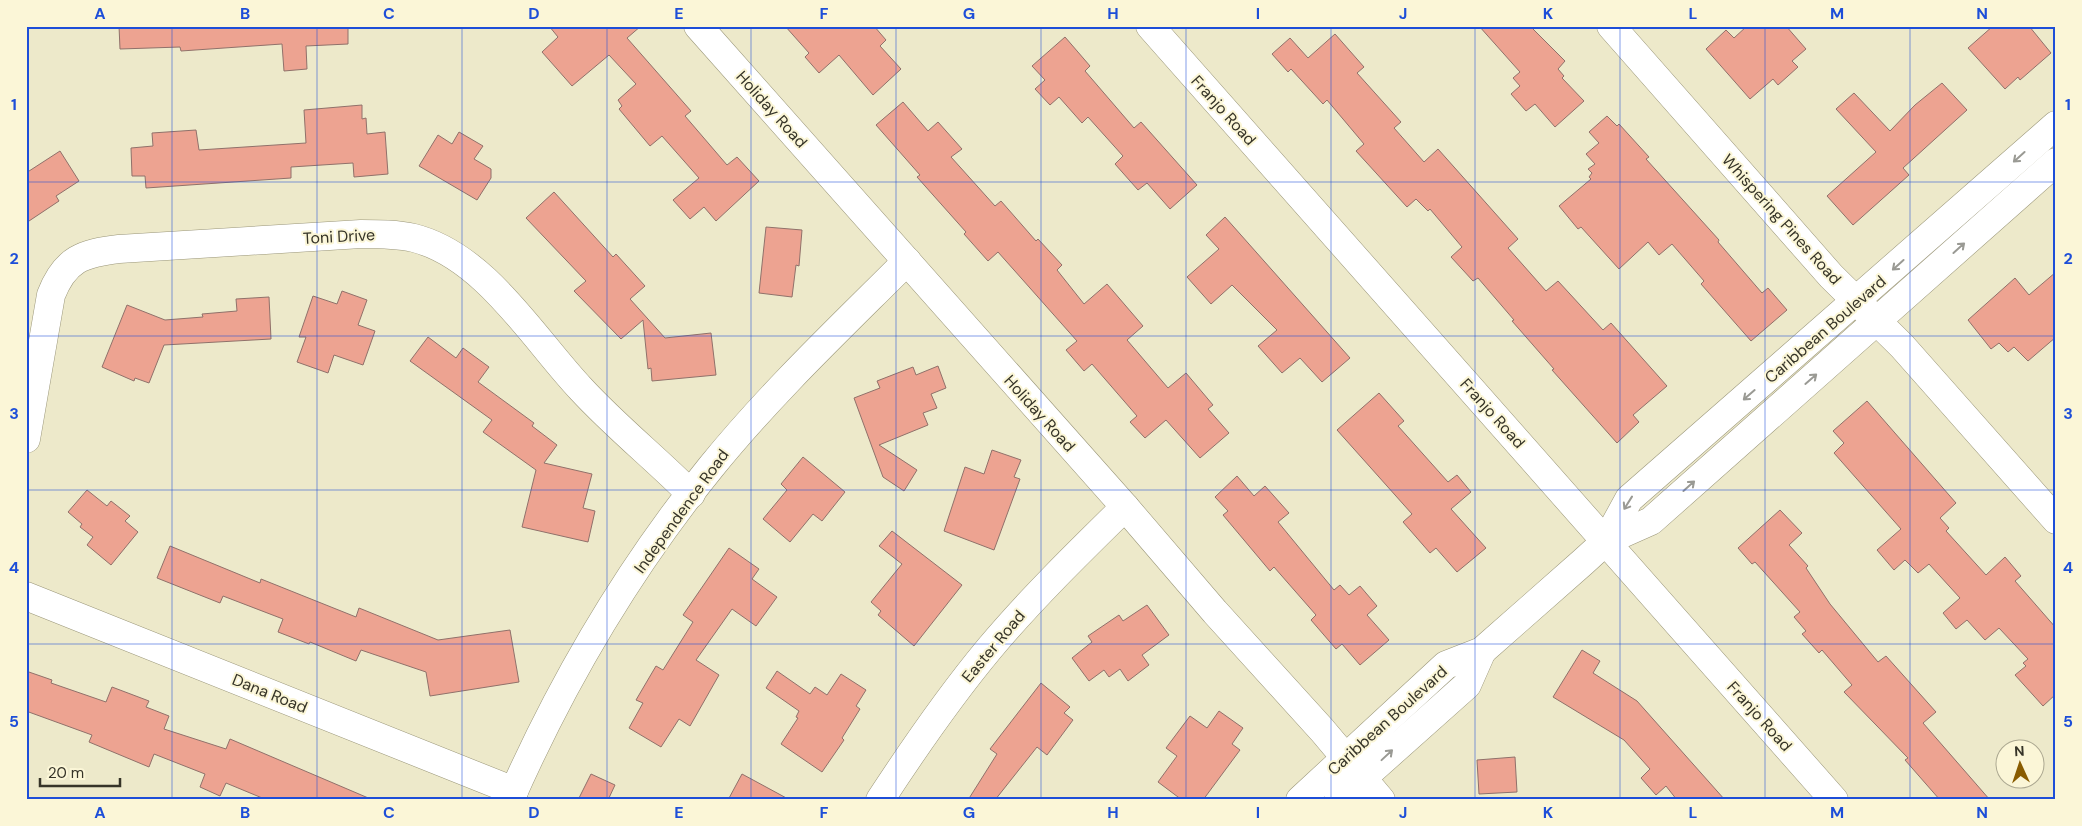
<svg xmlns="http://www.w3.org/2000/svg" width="2082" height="826" viewBox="0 0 2082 826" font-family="'DM Sans',sans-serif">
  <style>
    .building { fill: #eda391; stroke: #90716a }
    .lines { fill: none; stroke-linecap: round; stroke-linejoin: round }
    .minor-casing { stroke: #9a9679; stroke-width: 29 }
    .minor { stroke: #fff; stroke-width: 28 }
    .oneway { stroke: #9a9a94 }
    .grid { fill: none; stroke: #1d4ed8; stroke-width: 1; stroke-opacity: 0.55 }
    .labels { text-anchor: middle; stroke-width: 4; stroke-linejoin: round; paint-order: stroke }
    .street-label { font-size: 16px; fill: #363428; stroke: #fbf6d7 }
    .neatline { fill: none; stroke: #1d4ed8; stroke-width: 2 }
    .grid-label { font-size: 16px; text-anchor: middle; font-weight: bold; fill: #1d4ed8 }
  </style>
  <rect width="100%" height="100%" fill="#ede9ca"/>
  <g class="building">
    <path d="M119,26H348V44L306,46L307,69L284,71L282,44L181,51L180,47L120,49Z"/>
    <path d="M549,26H641L627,38L691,111L685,116L727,165L737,157L759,181L716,221L704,207L690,219L673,200L699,178L662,136L650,146L619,109L622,106L618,100L636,84L609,55L572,86L542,52L558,37Z"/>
    <path d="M785,26H874L886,40L880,46L901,69L873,95L839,55L819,73L805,57L809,53Z"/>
    <path d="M1479,26H1530L1565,61L1558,69L1564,76L1562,78L1584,101L1555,127L1535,104L1526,111L1511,94L1520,86L1513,78L1520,72Z"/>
    <path d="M1747,26H1786L1806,49L1792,61L1798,67L1778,85L1773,79L1750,99L1706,49L1726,30L1734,38Z"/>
    <path d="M1993,26H2029L2051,53L2020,80L2018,77L2005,89L1968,48Z"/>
    <path d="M1335,34L1364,67L1357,73L1401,122L1394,128L1424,162L1438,149L1518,239L1508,248L1546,291L1558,281L1603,330L1611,323L1667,386L1633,415L1639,422L1617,443L1552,370L1554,369L1512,321L1514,320L1478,278L1473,281L1451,257L1462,247L1430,209L1428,211L1416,199L1407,207L1356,151L1364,144L1327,100L1323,104L1291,69L1288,72L1272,54L1290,38L1308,58Z"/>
    <path d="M1065,37L1090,66L1085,71L1134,128L1141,122L1197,185L1170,209L1147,183L1138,190L1115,164L1123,156L1088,117L1082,123L1059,97L1050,105L1035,89L1045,80L1032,66Z"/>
    <path d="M1942,83L1967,110L1903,168L1909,175L1853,225L1827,196L1876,152L1836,109L1854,93L1890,131L1915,105Z"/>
    <path d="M903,102L928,131L938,122L962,149L951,157L995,206L1001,201L1036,241L1038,239L1062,265L1057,270L1084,304L1107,284L1143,326L1127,340L1168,388L1186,373L1213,405L1208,409L1229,433L1200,458L1166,420L1145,438L1130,422L1137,416L1092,364L1084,371L1066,350L1077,341L998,252L988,261L964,234L966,232L917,177L920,175L876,125Z"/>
    <path d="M362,105V119L366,118L367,134L385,132L388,174L354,177L353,163L291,167V178L146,188L145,176H132L131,148L153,146L152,133L196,130L199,150L306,143L304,110Z"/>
    <path d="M1607,116L1617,126L1619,124L1649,157L1646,159L1719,240L1718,242L1762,293L1768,288L1787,310L1751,341L1701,284L1704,281L1672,244L1659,255L1648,242L1619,269L1581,227L1578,229L1559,206L1591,179L1589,177L1592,173L1588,169L1595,164L1586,154L1599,143L1589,132Z"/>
    <path d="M459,132L483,146L474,159L491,169V178L477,200L419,166L438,135L452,144Z"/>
    <path d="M60,151L79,181L56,196L59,201L26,223V173Z"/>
    <path d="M554,192L613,257L616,254L645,286L630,299L665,338L711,333L716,375L652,381L651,368L648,369L643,320L621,339L574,291L586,281L526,218Z"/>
    <path d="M1225,217L1350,358L1322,382L1300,358L1282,373L1258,346L1277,330L1232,285L1211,304L1187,277L1219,249L1206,235Z"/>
    <path d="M766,227L802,230L799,266L796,265L792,297L759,293Z"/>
    <path d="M2056,272V337L2028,361L2014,347L2008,352L1999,343L1991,349L1968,320L2015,278L2029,295Z"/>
    <path d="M342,291L367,300L358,325L375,331L363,365L334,355L328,373L297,362L306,337H299L313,296L337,304Z"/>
    <path d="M269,297L271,339L164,345L149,383L135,378L134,381L102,367L127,305L165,320L203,317L202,314L237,311L236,299Z"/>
    <path d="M428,337L456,358L463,348L489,367L478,382L534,423L532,426L557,445L544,463L592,474L583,508L595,511L588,542L522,527L536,470L483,432L492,420L410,361Z"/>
    <path d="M938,366L946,388L931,394L937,408L923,413L928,425L879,445L917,470L904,491L883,477L854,398L880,388L877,381L913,367L916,375Z"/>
    <path d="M1379,393L1404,421L1398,426L1448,482L1457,475L1471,492L1451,509L1486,548L1457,572L1436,548L1430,553L1403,522L1412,514L1337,430Z"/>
    <path d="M1867,401L1956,503L1940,518L1949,528L1946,531L1986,575L2005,557L2021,576L2015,581L2056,628V694L2043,706L2015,675L2026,666L2023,663L2028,659L1999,628L1985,640L1967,620L1956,629L1943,613L1960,598L1929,564L1918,573L1905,560L1894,570L1877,550L1901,529L1834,453L1844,443L1833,431Z"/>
    <path d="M992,450L1021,460L1014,477L1020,479L994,550L944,531L965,467L984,474Z"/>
    <path d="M803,457L845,492L822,521L813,514L790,542L763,519L787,490L781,484Z"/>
    <path d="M1237,476L1254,496L1265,486L1289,513L1278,522L1334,590L1340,585L1349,595L1360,586L1377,606L1367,615L1389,640L1360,665L1342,644L1336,649L1311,620L1316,615L1274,567L1270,571L1223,515L1228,511L1215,497Z"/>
    <path d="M87,490L107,506L111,501L130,516L125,521L138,532L111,565L87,545L93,537L80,527L82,524L68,512Z"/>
    <path d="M1780,510L1802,533L1789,545L1808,566L1806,568L1830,604L1878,662L1886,656L1936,712L1923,723L1990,800H1940L1905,760L1908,758L1844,692L1852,685L1822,650L1819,653L1802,634L1806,631L1794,617L1800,612L1755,562L1752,564L1738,548Z"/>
    <path d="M892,531L962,585L914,646L878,615L881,611L871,602L902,564L879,546Z"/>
    <path d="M170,546L260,583L261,579L356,617L359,608L438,640L510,630L519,682L430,696L426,672L361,650L356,661L310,642L309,644L278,632L283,619L223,596L220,603L157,578Z"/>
    <path d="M729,548L759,569L752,579L777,597L756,626L732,609L696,660L719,675L690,726L679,719L661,747L629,728L643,703L636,700L656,666L663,670L693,622L683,615Z"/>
    <path d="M1147,605L1169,635L1142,655L1149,665L1128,681L1120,669L1109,677L1104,670L1089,681L1072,658L1092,642L1088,636L1119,615L1123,621Z"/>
    <path d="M1582,650L1600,661L1593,673L1637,701L1725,800H1677L1666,786L1656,795L1641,778L1650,769L1624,740L1553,697Z"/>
    <path d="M26,671L52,680L51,683L106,702L112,687L149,701L146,707L169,716L164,729L226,749L230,739L373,800H267L226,783L220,796L200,787L205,774L154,754L149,767L89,742L92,735L26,711Z"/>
    <path d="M777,671L810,694L815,687L827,695L841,674L866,690L856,706L860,709L842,738L844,740L822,772L781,744L798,718L796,717L799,711L766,688Z"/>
    <path d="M1041,683L1070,707L1064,713L1073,720L1047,755L1037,747L995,800H968L997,754L990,749Z"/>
    <path d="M1219,711L1243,728L1232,744L1240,750L1203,800H1182L1158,782L1177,756L1166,748L1190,716L1207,728Z"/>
    <path d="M1515,757L1517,792L1479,794L1477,760Z"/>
    <path d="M591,774L615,785L608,800H578Z"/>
    <path d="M742,774L790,800H728Z"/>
  </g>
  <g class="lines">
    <g class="minor-casing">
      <g id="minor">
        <path d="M698,26L1125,507L1215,612L1322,730L1381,800"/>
        <path d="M1150,26L1834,800"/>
        <path d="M1611,26L1831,276L1902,346L2056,520"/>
        <path d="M26,439L51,295C65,259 83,253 119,249L361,234C379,234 397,234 414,238C485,256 533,338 581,389C615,426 655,458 691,494"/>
        <path d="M1606,541L1651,521L2056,162"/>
        <path d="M26,596L514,791"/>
        <path d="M510,800C562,682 630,567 711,467C771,393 840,328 907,261"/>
        <path d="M880,800C914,748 949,697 989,649C1031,599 1078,553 1125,507"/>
        <path d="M1300,800L1446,665L1482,651L1583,562L1606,541L1629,499L2056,125"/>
        <path d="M1338,800L1467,685L1482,651"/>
      </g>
    </g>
    <use href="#minor" class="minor"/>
  </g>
  <defs><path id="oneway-shaft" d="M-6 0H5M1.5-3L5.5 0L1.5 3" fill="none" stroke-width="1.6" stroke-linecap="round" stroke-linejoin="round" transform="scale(1.25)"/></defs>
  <g class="oneway">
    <use href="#oneway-shaft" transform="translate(2019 157) rotate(138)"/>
    <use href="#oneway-shaft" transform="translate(1959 248) rotate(-42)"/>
    <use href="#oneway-shaft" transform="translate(1898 265) rotate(138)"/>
    <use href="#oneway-shaft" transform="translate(1811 379) rotate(-41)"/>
    <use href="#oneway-shaft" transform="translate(1749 395) rotate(139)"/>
    <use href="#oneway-shaft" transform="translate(1689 486) rotate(-42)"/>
    <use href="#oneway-shaft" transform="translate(1628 503) rotate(122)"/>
    <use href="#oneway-shaft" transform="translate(1387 755) rotate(-43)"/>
  </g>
  <path class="grid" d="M172,26V800M317,26V800M462,26V800M607,26V800M751,26V800M896,26V800M1041,26V800M1186,26V800M1331,26V800M1475,26V800M1620,26V800M1765,26V800M1910,26V800M26,182H2056M26,336H2056M26,490H2056M26,644H2056"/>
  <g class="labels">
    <g class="street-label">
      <text transform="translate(772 109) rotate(48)" y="6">Holiday Road</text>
      <text transform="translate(1224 110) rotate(48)" y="6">Franjo Road</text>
      <text transform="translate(1782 219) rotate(48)" y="6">Whispering Pines Road</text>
      <text transform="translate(339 236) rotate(-3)" y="6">Toni Drive</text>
      <text transform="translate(1825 329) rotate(-41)" y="6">Caribbean Boulevard</text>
      <text transform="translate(1040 413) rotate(48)" y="6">Holiday Road</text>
      <text transform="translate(1493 413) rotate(48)" y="6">Franjo Road</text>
      <text transform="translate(681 511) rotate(-54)" y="6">Independence Road</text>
      <text transform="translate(993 646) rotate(-50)" y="6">Easter Road</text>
      <text transform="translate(270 693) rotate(22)" y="6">Dana Road</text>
      <text transform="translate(1760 716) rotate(48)" y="6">Franjo Road</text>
      <text transform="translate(1387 720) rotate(-42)" y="6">Caribbean Boulevard</text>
    </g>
  </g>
  <rect width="2082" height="826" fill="none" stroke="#fbf6d7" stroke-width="55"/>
  <g transform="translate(2020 764) rotate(357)"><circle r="24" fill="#fbf6d7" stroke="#aca891"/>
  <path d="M0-4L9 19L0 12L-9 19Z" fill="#895c00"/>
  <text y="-8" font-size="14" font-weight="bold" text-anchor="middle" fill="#363428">N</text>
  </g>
  <path d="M40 778v8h80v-8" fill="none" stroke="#363428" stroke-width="2.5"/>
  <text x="48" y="778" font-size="15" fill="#363428" stroke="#fbf6d7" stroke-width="4" paint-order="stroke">20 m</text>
  <rect x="28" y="28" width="2026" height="770" class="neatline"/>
  <g class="grid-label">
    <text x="100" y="19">A</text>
    <text x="245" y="19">B</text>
    <text x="389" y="19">C</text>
    <text x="534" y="19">D</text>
    <text x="679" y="19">E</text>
    <text x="824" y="19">F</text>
    <text x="969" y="19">G</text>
    <text x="1113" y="19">H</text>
    <text x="1258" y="19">I</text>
    <text x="1403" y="19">J</text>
    <text x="1548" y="19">K</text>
    <text x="1693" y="19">L</text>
    <text x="1837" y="19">M</text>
    <text x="1982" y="19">N</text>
    <text x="14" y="110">1</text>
    <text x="2068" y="110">1</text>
    <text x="14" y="264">2</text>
    <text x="2068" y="264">2</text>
    <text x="14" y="419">3</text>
    <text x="2068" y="419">3</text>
    <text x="14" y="573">4</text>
    <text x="2068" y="573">4</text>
    <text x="14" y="727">5</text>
    <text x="2068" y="727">5</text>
    <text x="100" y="818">A</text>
    <text x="245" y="818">B</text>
    <text x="389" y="818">C</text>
    <text x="534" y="818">D</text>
    <text x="679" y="818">E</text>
    <text x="824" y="818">F</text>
    <text x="969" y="818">G</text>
    <text x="1113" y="818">H</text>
    <text x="1258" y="818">I</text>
    <text x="1403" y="818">J</text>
    <text x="1548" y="818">K</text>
    <text x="1693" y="818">L</text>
    <text x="1837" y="818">M</text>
    <text x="1982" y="818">N</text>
  </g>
</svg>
